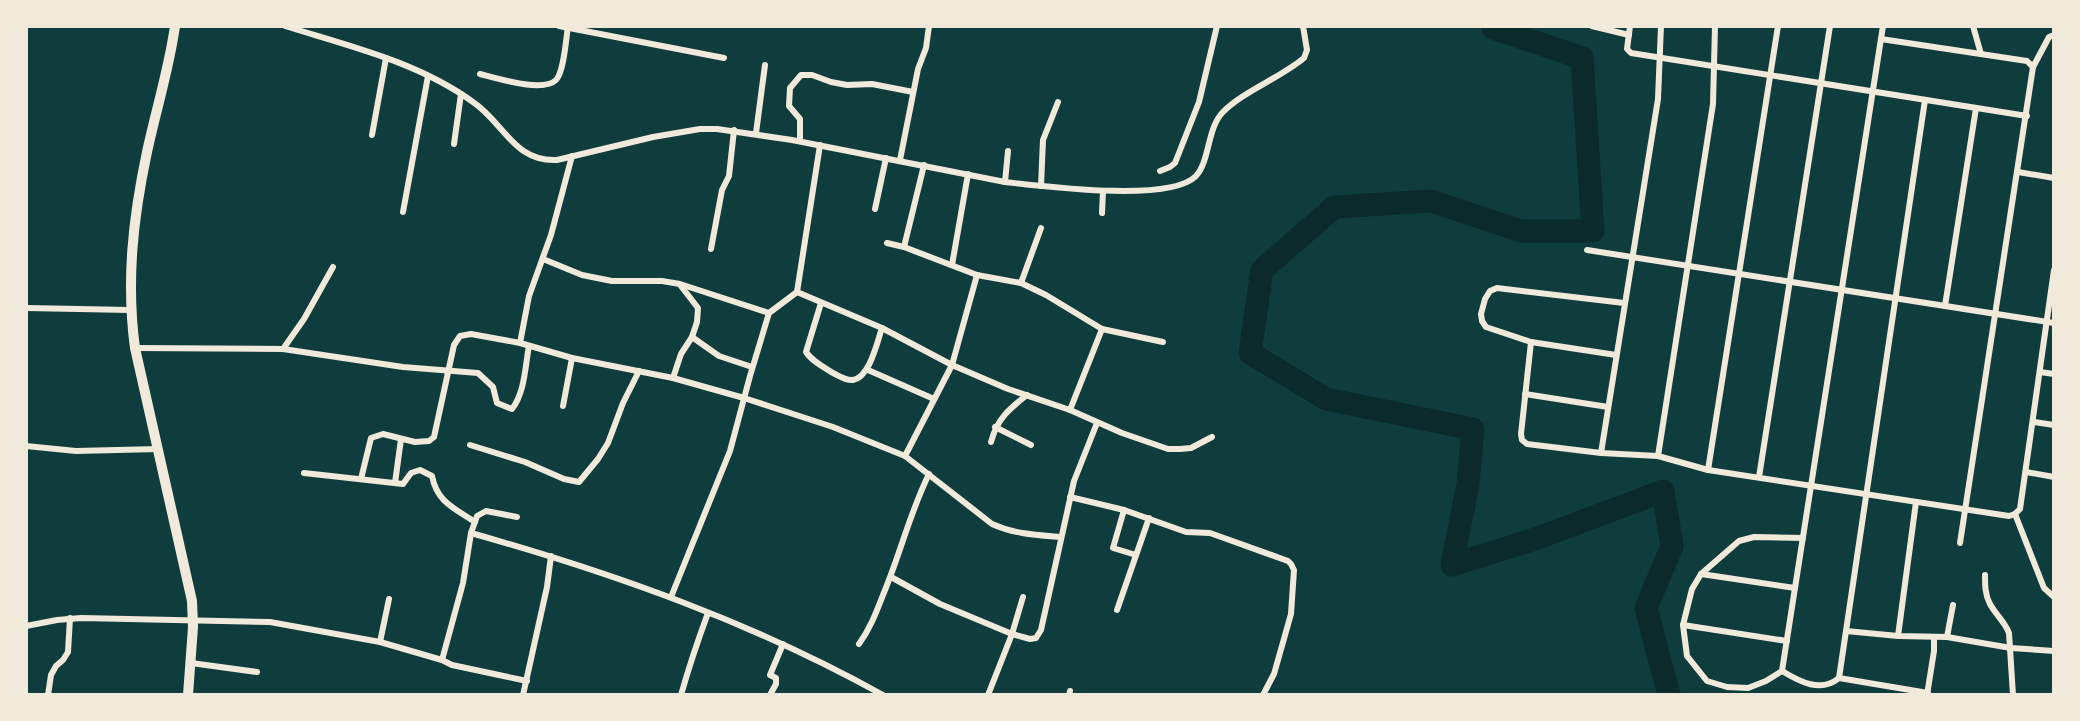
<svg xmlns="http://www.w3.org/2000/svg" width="2080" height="721" viewBox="0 0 2080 721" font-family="'IBM Plex Serif',serif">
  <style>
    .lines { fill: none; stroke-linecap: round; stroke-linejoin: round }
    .river { stroke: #0a2a2b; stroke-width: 23 }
    .minor { stroke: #f1e9da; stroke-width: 6 }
    .primary { stroke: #f1e9da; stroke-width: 10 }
  </style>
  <rect width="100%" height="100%" fill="#0f3d3e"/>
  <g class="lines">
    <path class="river" d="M1494,26L1493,28L1582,58L1593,231H1521L1431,201L1334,207L1262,270L1250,353L1326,399L1473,429L1468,484L1452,565L1535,539L1663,491L1672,546L1646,608L1669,695"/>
    <g class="minor">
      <path d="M285,26C349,46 418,62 473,102C504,123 514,162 557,160L653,137L700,129H717L792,140L1005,182C1042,186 1170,203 1196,176C1210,161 1207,128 1223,112C1244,91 1280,78 1304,58L1307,50L1303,26"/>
      <path d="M559,26L724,58"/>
      <path d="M1592,26L1629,35"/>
      <path d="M1630,26L1627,49L1631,53L2027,116"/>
      <path d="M1973,26L1981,54"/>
      <path d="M1881,39L2027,61L2033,67L1960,543"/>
      <path d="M2033,67L2049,37L2054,35"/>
      <path d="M480,74C496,78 543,93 556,80C564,72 566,39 568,26"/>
      <path d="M756,133L765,65"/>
      <path d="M372,135L386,58"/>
      <path d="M800,141V119L789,106L790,88L801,75H812L831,82L847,85L872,84L913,92"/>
      <path d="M454,144L461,94"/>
      <path d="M900,160L918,69L926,48L929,26"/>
      <path d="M1160,171L1170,167L1175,163L1199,102L1217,26"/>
      <path d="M2018,172L2054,178"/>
      <path d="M1005,182L1008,151"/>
      <path d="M1041,186L1043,140L1058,102"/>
      <path d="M875,209L886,158"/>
      <path d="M403,212L428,76"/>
      <path d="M1102,213L1103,191"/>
      <path d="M887,243L904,247L977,275L1021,283L1046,295L1102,329L1163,342"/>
      <path d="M904,247L924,165"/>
      <path d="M711,249L722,190L729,176L734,130"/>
      <path d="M1587,250L2054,323"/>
      <path d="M543,259L582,275L612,281H662L680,284L769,313"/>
      <path d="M952,265L968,174"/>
      <path d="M1021,283L1041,228"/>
      <path d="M797,292L882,328L952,365L1008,389L1070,410L1122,433L1168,449H1180L1191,448L1212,437"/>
      <path d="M821,303L806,352C812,361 823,367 833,373C839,376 846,381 853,380C870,377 877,342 882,328"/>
      <path d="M1945,306L1976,108"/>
      <path d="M26,308L130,310"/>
      <path d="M692,337L719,356L752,367"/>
      <path d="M1531,342L1521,434L1522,440L1527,444L1601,453L1658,456L1708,470L2009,516L2015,514"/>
      <path d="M520,343L529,296L551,235L572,156"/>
      <path d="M135,348L283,349L403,367L478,373L493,387L497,403L512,409C525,392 525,367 529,346"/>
      <path d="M283,349L304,319L333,267"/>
      <path d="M1616,355L1531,342L1486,327L1482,321L1481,314L1485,299L1490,291L1497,288L1624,303"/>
      <path d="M868,370L934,399"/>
      <path d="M2040,372L2054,374"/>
      <path d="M673,378L681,354L692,337L697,322L698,308L681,286"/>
      <path d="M1525,394L1608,407"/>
      <path d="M563,406L572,358"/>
      <path d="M1070,410L1102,329"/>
      <path d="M2034,422L2054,425"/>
      <path d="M995,427L1031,445"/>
      <path d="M991,442C997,419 1009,409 1027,395"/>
      <path d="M470,445L525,462L564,479L579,482L598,459L608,443L623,403L639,371"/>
      <path d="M26,446L76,451L158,449"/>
      <path d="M1601,453L1658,99L1661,26"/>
      <path d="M905,456L952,365L977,275"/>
      <path d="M1658,456L1713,104L1715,26"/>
      <path d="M1708,470L1778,26"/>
      <path d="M2026,472L2054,477"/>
      <path d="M304,473L403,484L411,473L420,470L432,476C437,502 454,508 475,522"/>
      <path d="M1759,477L1830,26"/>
      <path d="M361,479L371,438L383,434L415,442L429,441L434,437L454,345L460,336L471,334L520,343L572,358L673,378L744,398L833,427L905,456L992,524C1014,534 1036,535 1060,537"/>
      <path d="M395,483L401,439"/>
      <path d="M1070,497L1124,510L1186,532L1210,533L1288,561L1291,564L1294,570L1291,614L1274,674L1263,695"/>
      <path d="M1124,510L1113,548L1136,555"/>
      <path d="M2015,514L2020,509L2054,270"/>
      <path d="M2015,514L2044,588L2054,597"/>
      <path d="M471,533C613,573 754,623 883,695"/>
      <path d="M1701,574L1795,588"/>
      <path d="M1985,575C1985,585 1985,595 1990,604C1996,615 2005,622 2009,633L2013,695"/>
      <path d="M891,577L940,604L1012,634L1030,639L1036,638L1041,630L1074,481L1097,423"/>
      <path d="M671,597L730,451L750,376L769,313L797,292L820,145"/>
      <path d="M1117,610L1149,518"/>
      <path d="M1683,625L1787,641"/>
      <path d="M26,626L57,620L81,618L270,622L380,642L442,660L452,665L527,681"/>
      <path d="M1846,631L1898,636L1947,637L2011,648L2054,651"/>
      <path d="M1898,636L1916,502"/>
      <path d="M1947,637L1953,605"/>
      <path d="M380,642L389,599"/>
      <path d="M859,644C870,629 876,613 883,595C900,555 910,512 929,474"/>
      <path d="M442,660L463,583L471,533L477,516L486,511L517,517"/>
      <path d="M191,663L257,672"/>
      <path d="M1782,671L1883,26"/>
      <path d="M1782,671C1800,682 1821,693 1839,678L1925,100"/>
      <path d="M1782,671L1766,681L1748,688L1727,687L1707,681L1687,656L1683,625L1692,589L1701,574L1739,541L1754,537L1803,538"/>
      <path d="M1839,678L1928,693"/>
      <path d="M48,695L51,675L56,666L63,660L68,652L70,618"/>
      <path d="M523,695L547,587L551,556"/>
      <path d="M681,695C689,667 698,640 708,613"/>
      <path d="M770,695L776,684V678L770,675L783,644"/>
      <path d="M988,695L1012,634L1023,597"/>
      <path d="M1069,695L1070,691"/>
      <path d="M1927,695L1934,651V637"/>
    </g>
    <path class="primary" d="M175,26C169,69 156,110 147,152C133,218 126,281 135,348L192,601L193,627L188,695"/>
  </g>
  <rect width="2080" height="721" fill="none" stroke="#f1e9da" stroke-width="56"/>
</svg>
